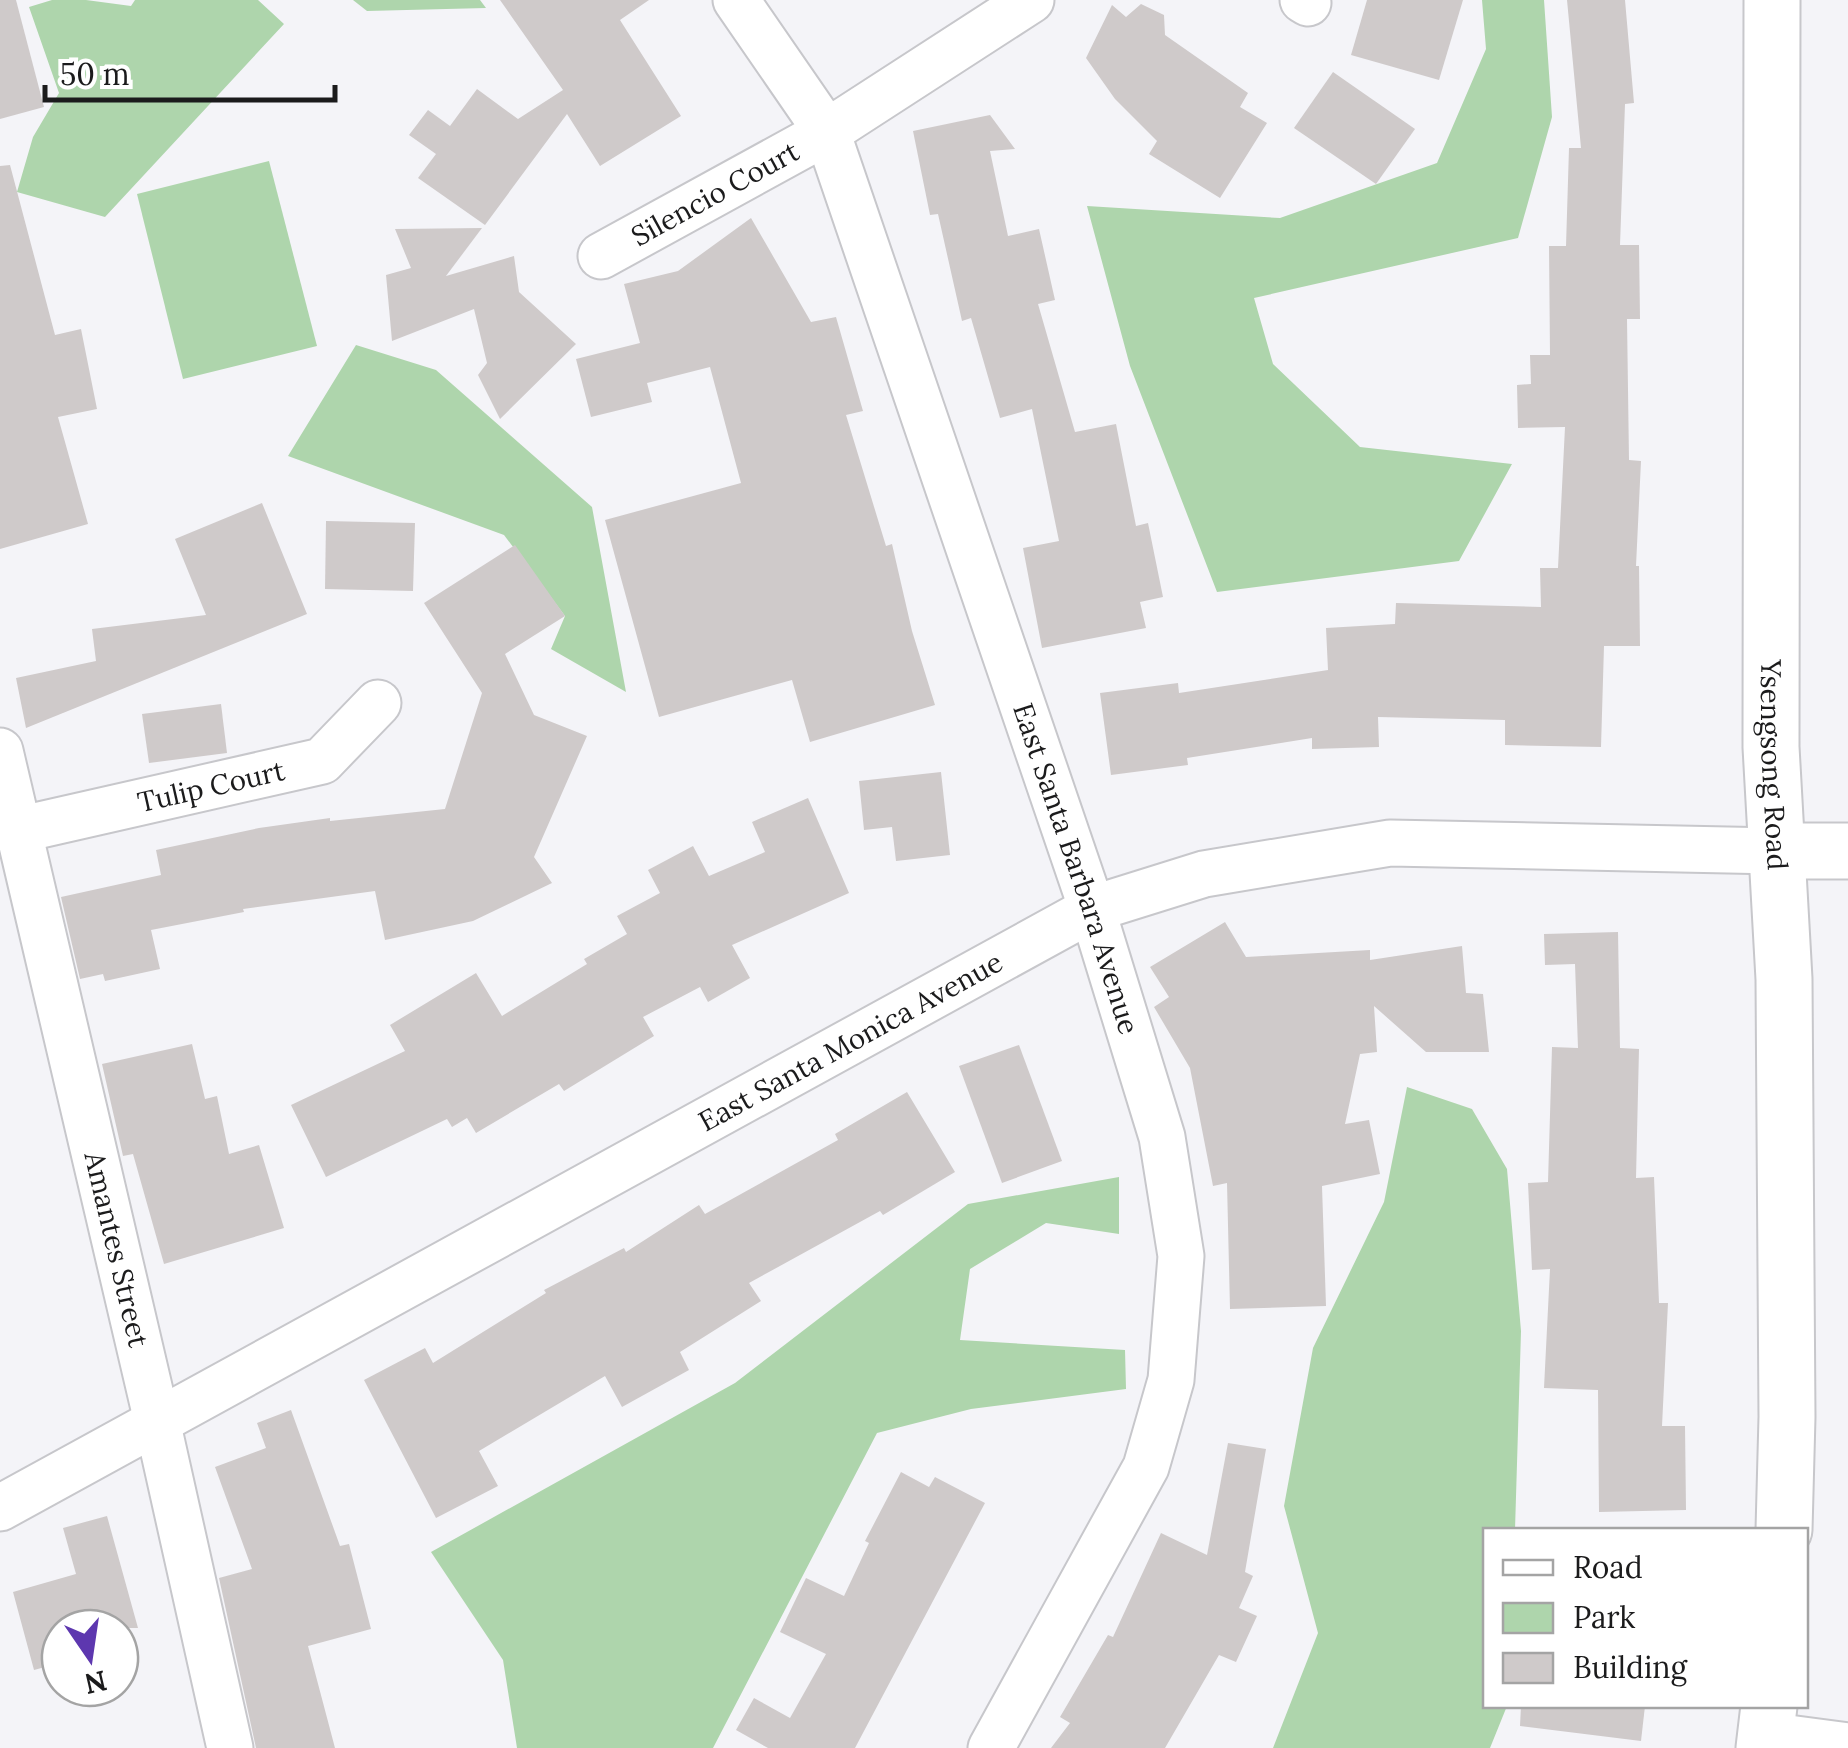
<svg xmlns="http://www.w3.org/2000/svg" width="1848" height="1748" viewBox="0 0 1848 1748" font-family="Lora,serif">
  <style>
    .green { fill: #aed5ac }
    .building { fill: #cfcaca }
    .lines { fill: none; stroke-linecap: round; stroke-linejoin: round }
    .minor-casing { stroke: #c7c7cb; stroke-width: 49 }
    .secondary-casing { stroke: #c7c7cb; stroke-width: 59 }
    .minor { stroke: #fff; stroke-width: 45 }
    .secondary { stroke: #fff; stroke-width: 55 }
    .labels { text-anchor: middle; stroke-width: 9; stroke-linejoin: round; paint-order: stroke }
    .street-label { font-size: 28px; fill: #1b1b1c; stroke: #fff }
  </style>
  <rect width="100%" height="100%" fill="#f4f4f8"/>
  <g class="green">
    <path d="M52,0H86L131,6L135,0H258L284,24L105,217L17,192L33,137L59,93L29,7Z"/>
    <path d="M353,0H480L486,8L367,11Z"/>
    <path d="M1482,0H1544L1552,117L1518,238L1254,298L1273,364L1360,447L1512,464L1459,561L1217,592L1130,366L1087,206L1280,218L1437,163L1486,49Z"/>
    <path d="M269,161L317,346L183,379L137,194Z"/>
    <path d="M356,345L436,370L592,507L626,692L551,649L565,616L504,535L288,456Z"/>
    <path d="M1407,1087L1472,1109L1507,1169L1521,1331L1515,1530H1486V1706H1507L1490,1748H1273L1318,1633L1284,1506L1313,1348L1384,1202Z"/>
    <path d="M1119,1177V1234L1046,1223L970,1269L960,1340L1125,1350L1126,1389L971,1409L877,1433L713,1748H517L503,1660L431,1552L735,1383L968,1204Z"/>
  </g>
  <g class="building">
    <path d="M0,0H16L44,107L0,119Z"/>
    <path d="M500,0H649L620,20L681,116L600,166L567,114L485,225L418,178L436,154L409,135L428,110L450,126L477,89L518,119L563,90Z"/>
    <path d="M1367,0H1463L1439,80L1351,55Z"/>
    <path d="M1567,0H1625L1634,103L1625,104L1620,245H1639L1640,319H1627L1629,460L1641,461L1636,566H1639L1640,646H1604L1601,747L1505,745V720L1378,717L1379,747L1312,749V738L1187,758L1188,765L1111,775L1100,693L1178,683L1179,693L1328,670L1326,628L1395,624L1396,603L1541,607L1540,568H1558L1565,427L1518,428L1517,385L1531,384L1530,355H1550L1549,246H1566L1569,148H1581Z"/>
    <path d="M1141,4L1164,15L1165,35L1248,93L1240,107L1267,123L1220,198L1149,154L1157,141L1115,99L1086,58L1112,5L1126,17Z"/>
    <path d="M1333,72L1415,129L1376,184L1294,128Z"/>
    <path d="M990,115L1015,149L990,151L1008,236L1039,229L1055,300L1038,304L1075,432L1116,424L1136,526L1148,523L1163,597L1140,602L1146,628L1042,648L1023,548L1059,541L1032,409L1000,418L971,318L962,321L938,214L930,215L913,131Z"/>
    <path d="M10,165L55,335L81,329L97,409L58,417L88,524L0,549V166Z"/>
    <path d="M751,218L811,322L836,317L863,411L846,415L886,546L892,544L912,631L935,705L810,742L792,680L659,717L605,520L741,483L710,367L647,383L652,402L591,417L576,359L640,343L624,284L678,271Z"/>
    <path d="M482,228L446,276L514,256L519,292L576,344L500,419L478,375L487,363L474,309L392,341L386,275L411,268L395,229Z"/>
    <path d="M262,503L307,614L26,728L16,678L96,661L92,629L206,615L175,539Z"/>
    <path d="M326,521L415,523L413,591L325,589Z"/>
    <path d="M515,545L565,616L505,654L534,715L587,736L534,857L552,883L473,921L385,940L375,891L243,909L244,912L151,930L160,969L105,981L103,974L80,979L61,897L161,875L156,850L259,828L330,818V821L445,809L482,693L424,603Z"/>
    <path d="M221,704L227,753L149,763L142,714Z"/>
    <path d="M941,772L950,855L896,861L892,827L864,830L859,781Z"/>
    <path d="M808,798L849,893L732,945L750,978L708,1002L700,987L643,1017L654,1036L564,1091L559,1084L476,1133L467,1118L452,1127L447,1119L326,1177L291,1105L405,1051L390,1025L476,973L502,1016L587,964L584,959L627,934L617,916L660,893L648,870L693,846L709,876L765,852L752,822Z"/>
    <path d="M1225,922L1246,957L1370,950V960L1462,946L1466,993L1483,994L1489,1052H1426L1374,1006L1377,1052L1360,1054L1345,1124L1369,1120L1380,1174L1322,1186L1326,1306L1230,1309L1227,1183L1213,1186L1190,1068L1154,1007L1169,997L1150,967Z"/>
    <path d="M1618,932L1620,1048L1639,1049L1636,1178L1654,1177L1659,1303H1668L1662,1426H1685L1686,1510L1599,1512L1598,1390L1544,1388L1550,1269L1532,1270L1528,1183L1548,1182L1552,1047L1578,1048L1575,964L1545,965L1544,934Z"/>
    <path d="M192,1044L205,1099L217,1096L229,1154L259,1145L284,1228L164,1264L133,1154L123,1156L102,1064Z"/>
    <path d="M1019,1045L1062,1161L1002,1183L959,1066Z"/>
    <path d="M907,1092L955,1172L883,1215L880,1211L749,1283L761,1301L680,1352L689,1370L622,1407L605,1376L479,1451L498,1486L436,1518L364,1380L425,1348L433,1363L546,1293L544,1290L624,1248L626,1252L699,1205L705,1214L838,1140L835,1134Z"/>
    <path d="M291,1410L340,1546L349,1544L371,1629L308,1646L335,1748H256L219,1578L252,1569L215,1467L266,1448L257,1423Z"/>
    <path d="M1228,1443L1266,1449L1245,1572L1253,1576L1239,1608L1257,1616L1236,1662L1219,1655L1165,1748H1051L1070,1723L1060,1717L1108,1635L1113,1637L1161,1533L1207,1555Z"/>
    <path d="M901,1472L929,1487L935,1477L985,1503L855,1748H768L736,1730L754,1698L790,1718L826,1654L780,1632L806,1578L844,1596L869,1543L865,1541Z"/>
    <path d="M107,1516L138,1628H60V1663L34,1670L13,1592L76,1574L63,1528Z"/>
    <path d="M1521,1706H1645L1641,1741L1520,1726Z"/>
  </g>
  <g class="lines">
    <g class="minor-casing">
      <g id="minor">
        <path id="s1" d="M736,0L827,132L1092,909L1162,1137L1181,1256L1171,1380L1146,1467L991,1748"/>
        <path d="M1303,0L1308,3"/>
        <path id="s2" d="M601,256L827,132L1031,0"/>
        <path id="s3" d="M0,751L157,1421L230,1748"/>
        <path id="s4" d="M18,830L322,761L378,703"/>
        <path id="s5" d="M0,1508L1092,909L1204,874L1390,843L1776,851"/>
        <path d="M1766,1735L1848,1746"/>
      </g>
    </g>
    <g class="secondary-casing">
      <g id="secondary">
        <path id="s6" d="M1772,0L1771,747L1784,979L1787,1417L1784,1530"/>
        <path d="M1776,851H1848"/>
        <path d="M1764,1748L1769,1706"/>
      </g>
    </g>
    <use href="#minor" class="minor"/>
    <use href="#secondary" class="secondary"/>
  </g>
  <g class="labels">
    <g class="street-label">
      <text dy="10" stroke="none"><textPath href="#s2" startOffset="130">Silencio Court</textPath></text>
      <text dy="10" stroke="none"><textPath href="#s6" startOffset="765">Ysengsong Road</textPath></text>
      <text dy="10" stroke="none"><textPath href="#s4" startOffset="198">Tulip Court</textPath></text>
      <text dy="10" stroke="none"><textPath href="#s1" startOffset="938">East Santa Barbara Avenue</textPath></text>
      <text dy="10" stroke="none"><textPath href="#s5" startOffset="970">East Santa Monica Avenue</textPath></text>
      <text dy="10" stroke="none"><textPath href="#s3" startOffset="512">Amantes Street</textPath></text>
    </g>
  </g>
  <rect x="1483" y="1528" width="325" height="180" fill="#ffffff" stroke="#a4a4a4" stroke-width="2.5"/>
  <rect x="1503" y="1560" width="50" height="15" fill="#ffffff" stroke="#a4a4a4" stroke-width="2.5"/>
  <text x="1573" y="1578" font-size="30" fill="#1b1b1c">Road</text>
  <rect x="1503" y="1603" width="50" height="30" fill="#aed5ac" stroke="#a4a4a4" stroke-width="2.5"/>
  <text x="1573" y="1628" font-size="30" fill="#1b1b1c">Park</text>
  <rect x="1503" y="1653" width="50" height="30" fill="#cfcaca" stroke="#a4a4a4" stroke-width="2.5"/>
  <text x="1573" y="1678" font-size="30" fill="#1b1b1c">Building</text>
  <g transform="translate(90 1658) rotate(167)"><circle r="48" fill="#ffffff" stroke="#a4a4a4" stroke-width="2.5"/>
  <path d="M0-8L18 38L0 25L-18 38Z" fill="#5d37af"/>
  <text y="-15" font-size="28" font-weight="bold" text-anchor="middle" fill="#1b1b1c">N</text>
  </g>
  <path d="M45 85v15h290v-15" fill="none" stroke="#1b1b1c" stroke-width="5"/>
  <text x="60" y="85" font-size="30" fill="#1b1b1c" stroke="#ffffff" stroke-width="8" paint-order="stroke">50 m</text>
</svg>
